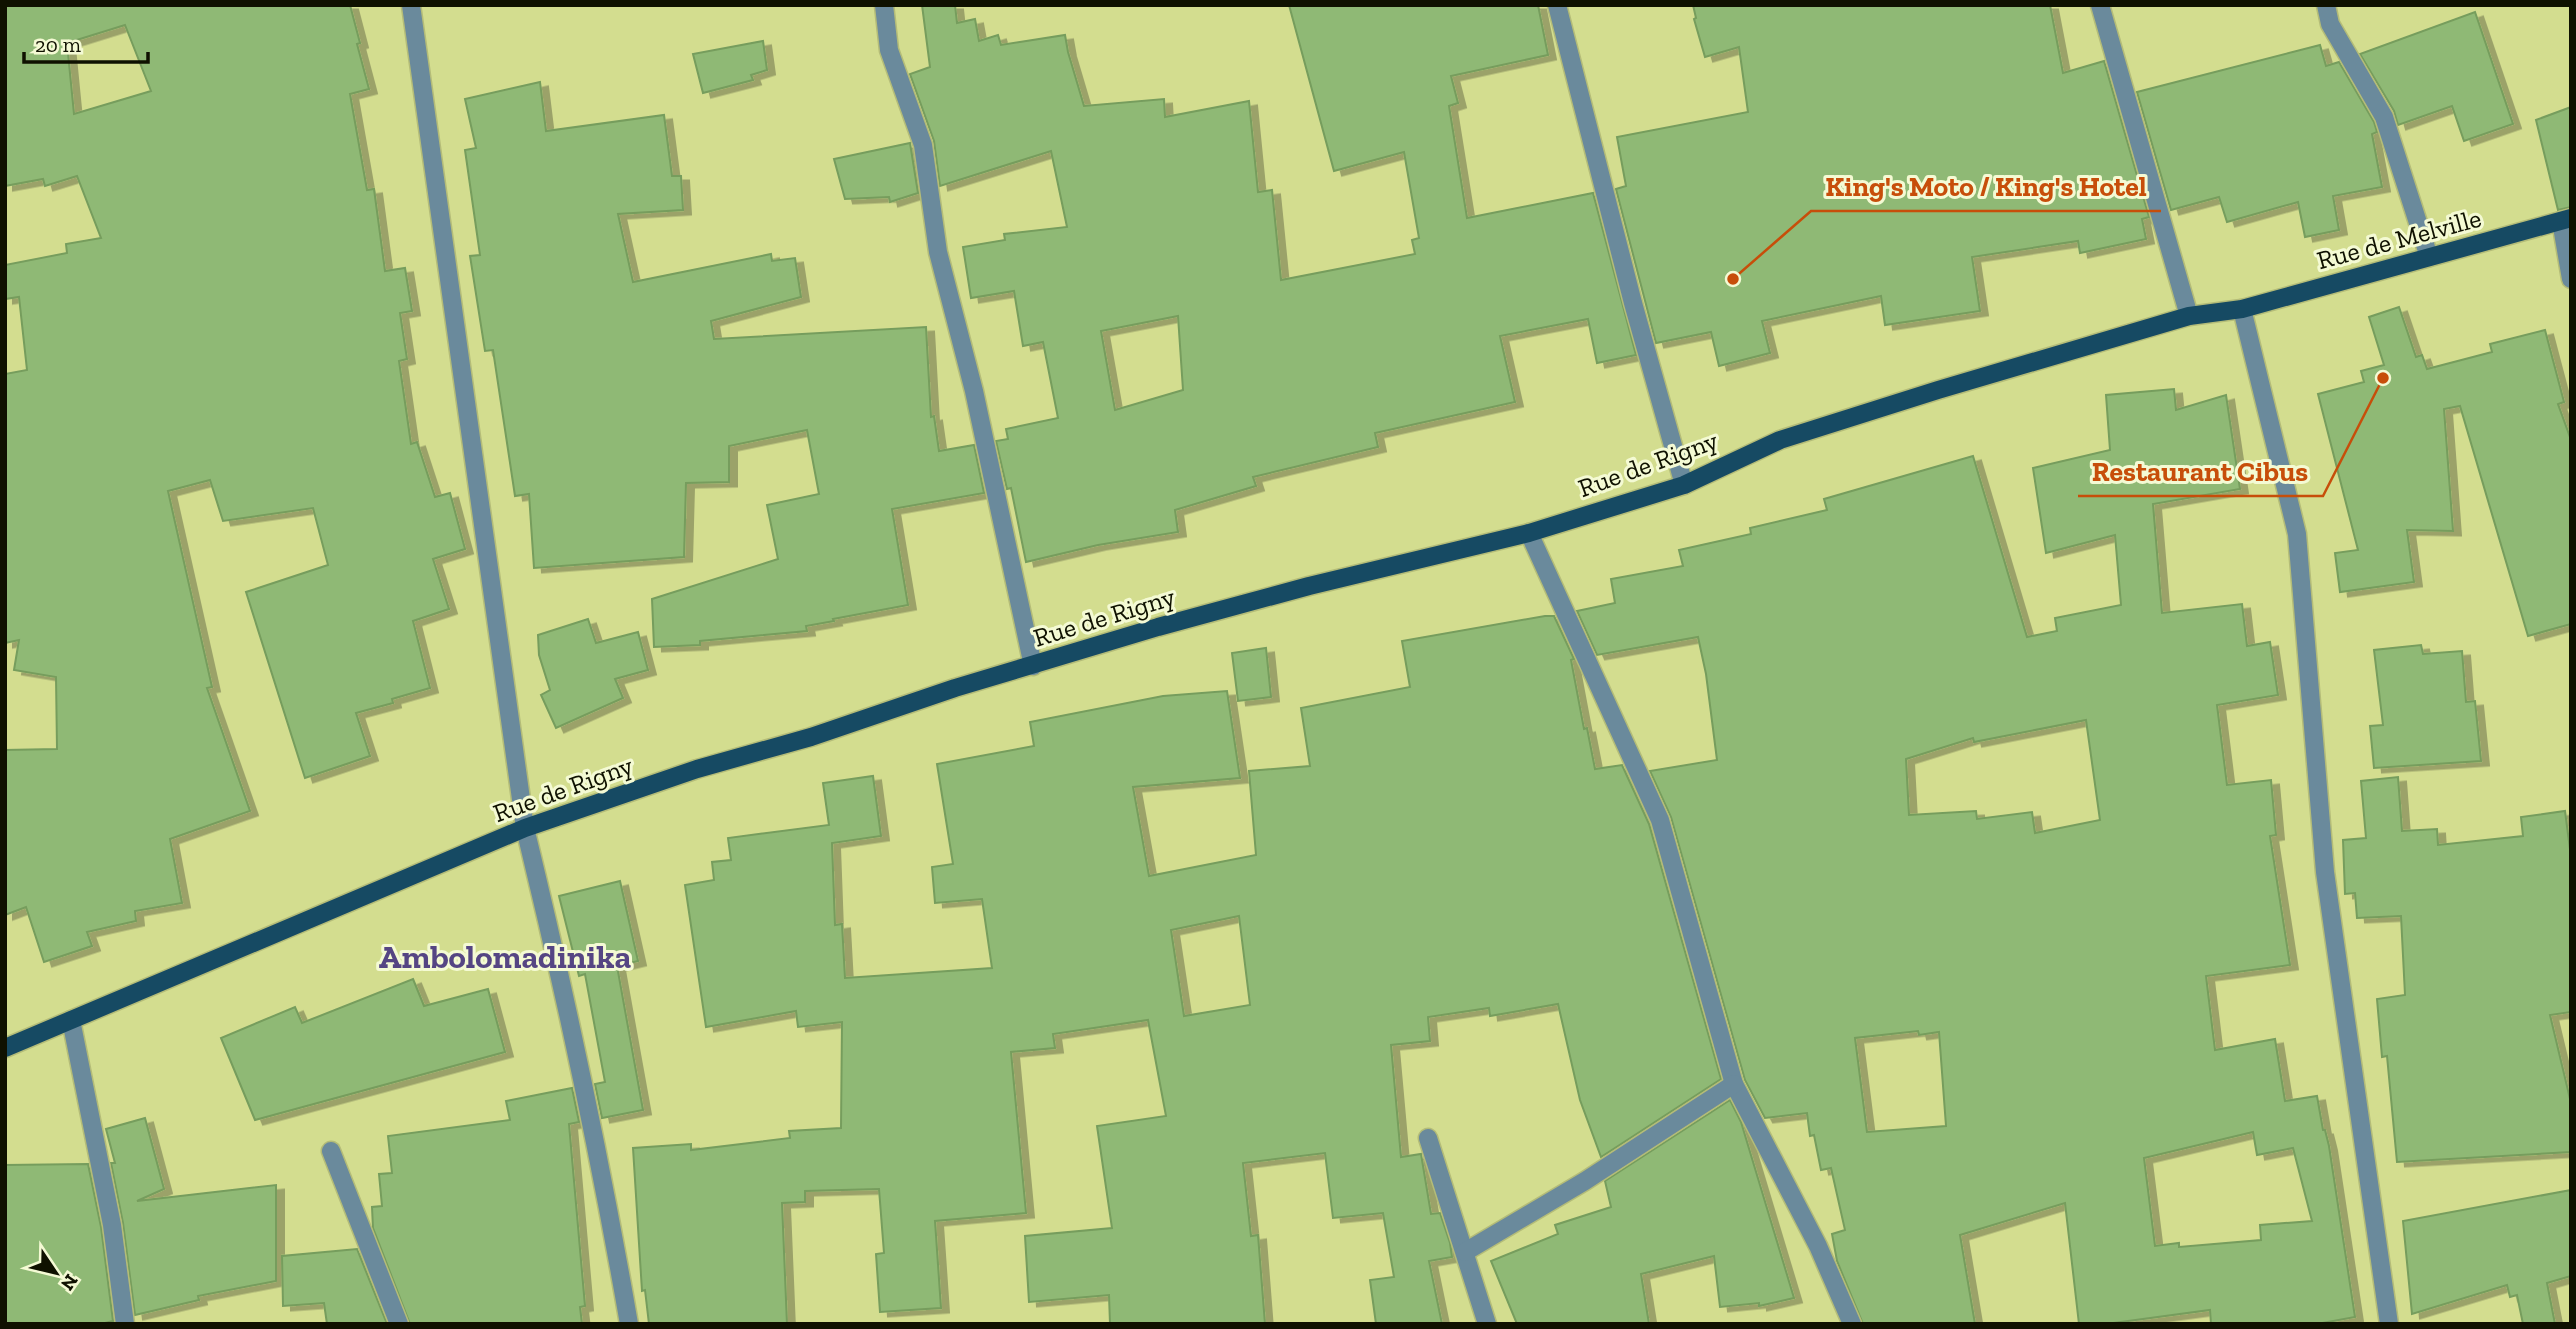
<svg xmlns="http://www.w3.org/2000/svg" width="2576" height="1329" viewBox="0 0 2576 1329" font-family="'Zilla Slab',serif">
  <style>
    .building { fill: #8fb975; stroke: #769d5d; stroke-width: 2; fill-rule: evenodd; filter: url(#shadow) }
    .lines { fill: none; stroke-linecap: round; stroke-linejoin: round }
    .minor-casing { stroke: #b4bc78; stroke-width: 21 }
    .major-casing { stroke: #b4bc78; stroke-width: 21 }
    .minor { stroke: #6a8a9c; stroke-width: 18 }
    .major { stroke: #164a63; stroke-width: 18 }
    .labels { text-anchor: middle; stroke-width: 6; stroke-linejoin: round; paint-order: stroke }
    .street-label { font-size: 26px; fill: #0f1100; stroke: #f4fad4 }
    .district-label { font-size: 33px; font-weight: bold; fill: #554583; stroke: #f4fad4 }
    .leader { fill: none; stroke: #c74e0a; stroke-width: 2.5 }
    .callout-dot { fill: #c74e0a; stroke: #f4fad4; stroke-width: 2.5 }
    .callout-label { font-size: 28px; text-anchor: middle; font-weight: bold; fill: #c74e0a; stroke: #f4fad4; stroke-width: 6; stroke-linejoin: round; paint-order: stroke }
  </style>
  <defs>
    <filter id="shadow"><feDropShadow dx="8" dy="4.5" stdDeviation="0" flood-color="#0004"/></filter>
  </defs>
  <rect width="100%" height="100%" fill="#d3dd8f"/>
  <g class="building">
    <path d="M5,5H350L360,43L357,44L369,89L350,94L367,190L374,189L385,271L405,268L412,311L400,313L407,359L399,361L411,444L417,442L435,497L450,493L465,549L433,559L449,609L413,621L430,688L392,699L393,703L356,713L370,756L305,778L246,592L328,565L313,508L223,521L210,480L168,491L212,687L207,688L250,811L170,839L182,903L135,911L136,921L87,932L92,946L44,962L26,907L5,915V750L57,749L56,677L14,670L19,640L5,643V374L27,370L19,297L5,299V265L67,253L66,244L101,238L77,176L45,186L43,179L5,186ZM125,25L151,91L74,114L67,43Z"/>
    <path d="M922,5H955L957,23L975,19L979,41L998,35L1001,45L1065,35L1068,52L1084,106L1164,99L1165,117L1249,101L1258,192L1272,190L1281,280L1415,254L1412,240L1419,238L1404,152L1334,171L1289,5H1538L1548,55L1451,76L1458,103L1449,106L1467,218L1593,193L1636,355L1597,363L1588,319L1500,336L1515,402L1375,433L1378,447L1253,477L1256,486L1175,510L1178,532L1098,545L1026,562L1011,488L1007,489L996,441L1008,439L1006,429L1058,418L1043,342L1023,346L1014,291L971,298L963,247L1005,240L1004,234L1067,227L1051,151L940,186L934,141L910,74L930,67ZM1178,316L1183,390L1115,410L1101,331Z"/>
    <path d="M1693,5H2050L2063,73L2104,61L2149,217L2142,219L2146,239L2080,253L2078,241L1972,257L1980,311L1885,325L1881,296L1762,321L1770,353L1719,366L1711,332L1656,343L1616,189L1626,186L1617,137L1748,112L1739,47L1705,57L1694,19L1696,18Z"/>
    <path d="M2475,12L2513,124L2464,141L2452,106L2398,125L2394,111L2360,54Z"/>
    <path d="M763,41L767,70L751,75L753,80L703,93L693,54Z"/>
    <path d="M2320,45L2326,66L2339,62L2374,122L2377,132L2372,134L2382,187L2333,196L2339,230L2305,237L2298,202L2227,222L2219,197L2171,210L2137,92Z"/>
    <path d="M540,82L546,131L664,115L672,176H681L683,210L618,214L633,282L771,254L772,261L795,258L801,297L711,321L714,339L926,327L931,417L934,416L939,451L974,445L984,493L892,509L908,605L833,619L834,621L806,626L807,631L700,641V645L654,647L652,599L778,559L767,505L819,494L807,430L729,446V482L686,483L684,557L534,568L529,494L515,496L493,350L485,351L470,256L480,255L465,150L476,148L465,99Z"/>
    <path d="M2571,107V207L2558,210L2536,120Z"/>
    <path d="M910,143L918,193L890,202L889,197L845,199L834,159Z"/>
    <path d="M2399,307L2416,357L2422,355L2427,369L2492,352L2490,344L2545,330L2564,402L2558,404L2571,440V624L2528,636L2460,406L2444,409L2453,531L2407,530L2414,582L2340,592L2335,553L2358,550L2318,394L2364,382L2361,371L2384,365L2369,317Z"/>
    <path d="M2174,389L2176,410L2226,395L2240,489L2153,504L2162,613L2242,604L2247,646L2270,642L2278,695L2217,705L2227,785L2271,780L2276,835L2270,836L2290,965L2206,976L2215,1050L2275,1039L2285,1101L2317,1096L2323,1130H2325L2329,1146L2355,1317L2317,1324H2211L2210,1310L2106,1324H2079L2065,1203L1960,1235L1975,1324H1863L1837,1261L1832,1234L1845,1230L1831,1168L1821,1170L1814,1135L1810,1136L1807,1113L1765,1118L1745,1080L1671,817L1650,771L1717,760L1706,674L1698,637L1597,655L1577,611L1615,603L1611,579L1683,566L1679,550L1751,534L1750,528L1827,510L1824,499L1973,456L2027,637L2057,631L2055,618L2121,605L2115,535L2046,553L2033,468L2110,450L2106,395ZM2086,720L2100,820L2035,833L2032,812L1977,819L1976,811L1909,815L1906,759L1973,738L1974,742ZM1918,1031L1919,1035L1939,1032L1946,1126L1867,1132L1855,1038ZM2253,1132L2257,1155L2293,1148L2312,1221L2260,1225L2261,1240L2179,1247V1243L2155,1246L2144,1158Z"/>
    <path d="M1545,616H1554L1574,659L1571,660L1584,729L1587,728L1595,769L1622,765L1649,824L1721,1079L1601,1157L1580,1100L1558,1004L1490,1016L1489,1008L1428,1017L1430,1041L1391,1045L1401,1157L1421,1154L1431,1214L1440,1213L1450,1243L1452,1257L1429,1261L1442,1324H1376L1370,1280L1394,1277L1383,1213L1333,1218L1325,1153L1243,1163L1251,1236L1258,1235L1265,1324H1110L1109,1295L1029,1302L1025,1236L1112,1228L1097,1126L1166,1116L1148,1020L1053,1034L1055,1048L1011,1052L1026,1213L935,1221L941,1308L880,1312L876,1254L884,1253L879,1189L805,1191V1202L782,1203L787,1324H649L645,1290L642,1291L633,1148L691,1144V1150L790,1138L789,1131L841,1128L842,1022L798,1027L796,1011L706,1027L685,885L714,880L712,862L731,860L728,838L829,825L823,783L873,776L881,836L832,843L835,925L842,924L845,978L992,968L982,899L935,903L932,867L953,864L937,764L1034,746L1030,722L1163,696L1227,691L1240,778L1133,787L1149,876L1256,855L1249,771L1310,766L1301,708L1410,687L1402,641ZM1239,916L1250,1005L1184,1016L1171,930Z"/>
    <path d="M588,619L596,643L638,632L648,670L615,679L623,698L556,728L541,695L550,690L539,655L538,635Z"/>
    <path d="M2421,645L2423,654L2462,651L2466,702L2475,701L2481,761L2374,768L2370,726L2383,725L2374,650Z"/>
    <path d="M1266,648L1271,697L1238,701L1232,653Z"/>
    <path d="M2398,777L2402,831L2437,829L2438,845L2523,836L2521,817L2565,811L2571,857V1012L2550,1015L2571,1103V1152L2397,1162L2387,1056L2382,1057L2377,999L2405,995L2401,916L2357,918L2355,893L2345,894L2343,840L2366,838L2361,781Z"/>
    <path d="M620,881L638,961L617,966L643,1110L602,1118L595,1084L605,1082L585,974L579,976L559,896Z"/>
    <path d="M413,979L424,1006L488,989L505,1052L255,1120L221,1038L295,1007L302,1023Z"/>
    <path d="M572,1088L579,1122L569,1124L585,1306L580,1307L582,1324H410L373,1228L372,1207L382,1206L379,1174L392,1173L388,1136L510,1120L506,1101Z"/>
    <path d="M1730,1100L1741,1122L1794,1298L1759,1306V1303L1720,1307L1714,1256L1641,1274L1649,1324H1517L1491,1261L1558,1234L1555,1225L1611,1207L1605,1181Z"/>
    <path d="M145,1118L164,1189L137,1201L276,1185V1281L198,1296L199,1300L135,1315L123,1223L111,1163H115L106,1129Z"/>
    <path d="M88,1164L101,1227L113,1321L101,1324H5V1165Z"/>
    <path d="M2571,1190V1276L2547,1283L2555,1324H2523L2517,1295L2510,1297L2507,1285L2412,1314L2403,1221Z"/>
    <path d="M357,1249L387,1324H327L324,1303L283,1306L282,1256Z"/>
  </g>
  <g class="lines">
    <g class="minor-casing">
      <g id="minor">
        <path d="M411,5L525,828C565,992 600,1157 629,1324"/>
        <path d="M884,5L889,50L923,145L938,252L974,391L1033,666"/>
        <path d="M1557,5L1633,303L1684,485"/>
        <path d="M2100,5L2189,316"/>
        <path d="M2326,5L2330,24L2384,117L2429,257"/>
        <path d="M2561,221L2571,279"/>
        <path d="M2242,309L2297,534L2325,872L2389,1324"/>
        <path d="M1529,533L1660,820L1734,1084L1818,1246L1852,1324"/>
        <path d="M71,1020L112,1225L125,1324"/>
        <path d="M1428,1138L1487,1324"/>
        <path d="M331,1151L399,1324"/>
        <path d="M1465,1252L1585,1181L1734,1084"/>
      </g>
    </g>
    <g class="major-casing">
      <path id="major" d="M5,1048L525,828L697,769L811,737L955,688L1158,627L1309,586L1529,533L1684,485L1780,440L1938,390L2189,316L2242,309L2571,218"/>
    </g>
    <use href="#minor" class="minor"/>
    <use href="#major" class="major"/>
  </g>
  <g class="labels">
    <g class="street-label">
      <text transform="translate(2399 239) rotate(-15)" y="9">Rue de Melville</text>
      <text transform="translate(1648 464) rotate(-20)" y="9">Rue de Rigny</text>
      <text transform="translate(1104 617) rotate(-17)" y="9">Rue de Rigny</text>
      <text transform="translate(563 789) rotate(-20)" y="9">Rue de Rigny</text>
    </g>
    <g class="district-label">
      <text x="505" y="968">Ambolomadinika</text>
    </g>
  </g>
  <path class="leader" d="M1733 279L1811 211H2161M2383 378L2323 496H2078"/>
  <g class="callout-dot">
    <circle cx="1733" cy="279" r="7"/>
    <circle cx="2383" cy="378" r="7"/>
  </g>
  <g class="callout-label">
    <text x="1986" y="196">King's Moto / King's Hotel</text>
    <text x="2200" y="481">Restaurant Cibus</text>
  </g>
  <rect width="2576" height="1329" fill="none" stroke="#0f1100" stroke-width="14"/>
  <g transform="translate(56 1273) rotate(125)" stroke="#f4fad4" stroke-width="5" paint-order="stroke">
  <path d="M0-5L12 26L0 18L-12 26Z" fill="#0f1100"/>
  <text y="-10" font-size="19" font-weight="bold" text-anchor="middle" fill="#0f1100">N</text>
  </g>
  <path d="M24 52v10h124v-10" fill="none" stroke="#0f1100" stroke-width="3.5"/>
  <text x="35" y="52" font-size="21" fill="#0f1100" stroke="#f4fad4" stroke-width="5" paint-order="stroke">20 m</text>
</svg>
